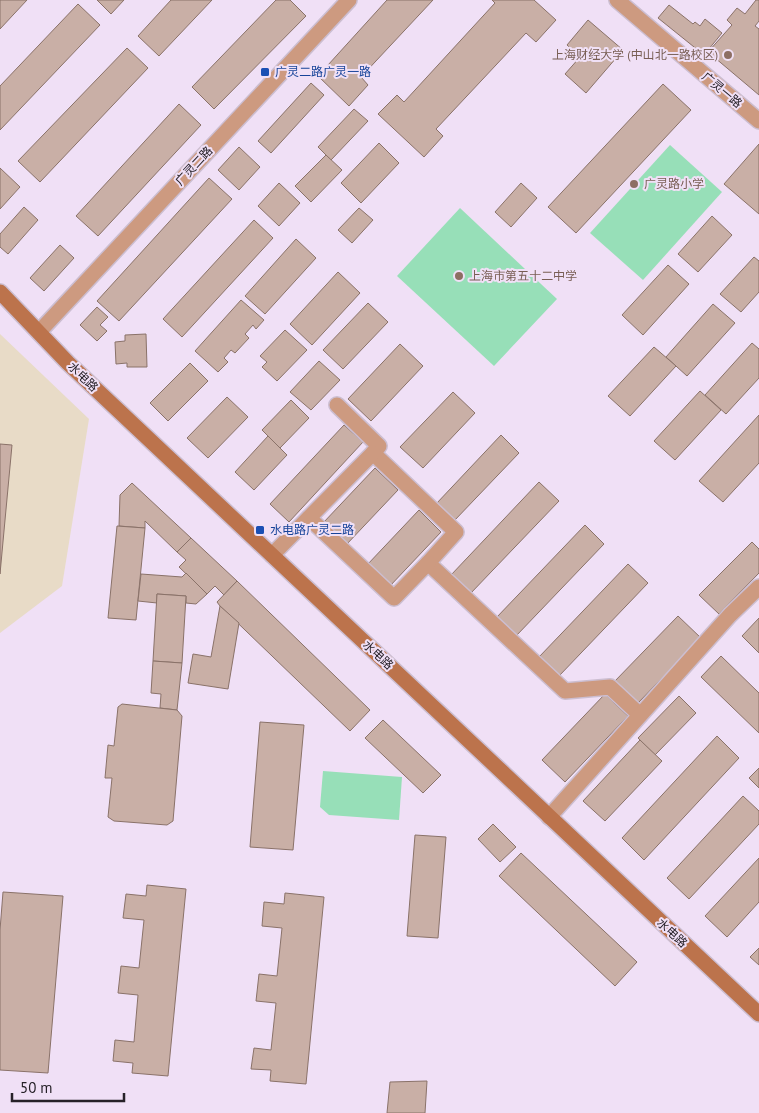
<svg xmlns="http://www.w3.org/2000/svg" width="759" height="1113" viewBox="0 0 759 1113" font-family="'PT Sans','Noto Sans SC',sans-serif">
  <style>
    .commercial { fill: #e8dbc7 }
    .garden { fill: #97dfb8 }
    .building { fill: #c9afa6; stroke: #8a7269 }
    .lines { fill: none; stroke-linecap: round; stroke-linejoin: round }
    .minor-casing { stroke: #ccbed1; stroke-width: 18 }
    .tertiary-casing { stroke: #ccbed1; stroke-width: 18 }
    .secondary-casing { stroke: #ccbed1; stroke-width: 18 }
    .minor { stroke: #cd9a80; stroke-width: 15 }
    .tertiary { stroke: #cd9a80; stroke-width: 15 }
    .secondary { stroke: #bc734c; stroke-width: 15 }
    .education-dot { fill: #8d6e63; stroke: #f0e0f6; stroke-width: 2 }
    .transit-dot { fill: #1a4fb4; stroke: #f0e0f6; stroke-width: 2 }
    .labels { text-anchor: middle; stroke-width: 4; stroke-linejoin: round; paint-order: stroke }
    .education-label { font-size: 12px; fill: #785e54; stroke: #f0e0f6; text-anchor: start }
    .transit-label { font-size: 12px; fill: #164399; stroke: #f0e0f6; text-anchor: start }
    .street-label { font-size: 12px; fill: #262128; stroke: #f0e0f6 }
  </style>
  <rect width="100%" height="100%" fill="#f0e0f6"/>
  <path class="commercial" d="M0,334L89,419L62,586L0,633Z"/>
  <g class="garden">
    <path d="M670,145L722,192L643,280L590,233Z"/>
    <path d="M460,208L557,299L494,366L397,276Z"/>
    <path d="M323,771L402,777L399,820L329,815L320,807Z"/>
  </g>
  <g class="building">
    <path d="M0,0H27L0,29Z"/>
    <path d="M97,0H124L111,14Z"/>
    <path d="M171,0H212L159,56L138,36Z"/>
    <path d="M276,0H290L306,16L214,109L192,87Z"/>
    <path d="M387,0H433L361,77L368,85L349,106L318,76Z"/>
    <path d="M492,0H534L556,20L536,42L526,33L436,129L443,136L424,157L378,114L397,95L404,102L495,3Z"/>
    <path d="M756,0H759V21L755,26L759,29V95L708,52L732,25L727,20L737,8L745,14Z"/>
    <path d="M78,4L100,25L0,130V86Z"/>
    <path d="M669,5L693,24L695,22L700,26L705,19L722,33L704,55L658,18Z"/>
    <path d="M588,20L623,50L586,93L565,74L580,57L567,45Z"/>
    <path d="M127,48L148,68L40,182L18,161Z"/>
    <path d="M311,83L324,95L271,153L258,141Z"/>
    <path d="M663,84L691,110L576,233L548,207Z"/>
    <path d="M179,104L201,125L98,236L76,216Z"/>
    <path d="M354,109L368,121L331,160L318,147Z"/>
    <path d="M379,143L399,163L361,203L341,183Z"/>
    <path d="M759,144V214L724,184Z"/>
    <path d="M239,147L260,167L239,190L218,170Z"/>
    <path d="M326,155L342,170L311,202L295,186Z"/>
    <path d="M0,168L20,187L0,209Z"/>
    <path d="M209,178L232,199L119,321L97,301Z"/>
    <path d="M279,183L300,203L279,226L258,206Z"/>
    <path d="M521,183L537,198L511,227L495,212Z"/>
    <path d="M24,207L38,220L8,254L0,247V234Z"/>
    <path d="M359,208L373,220L352,243L338,230Z"/>
    <path d="M712,216L732,235L698,272L678,254Z"/>
    <path d="M254,220L273,238L182,337L163,319Z"/>
    <path d="M296,239L316,258L265,314L245,296Z"/>
    <path d="M60,245L74,258L44,291L30,278Z"/>
    <path d="M754,257L759,261V292L741,312L720,294Z"/>
    <path d="M668,265L689,284L643,335L622,315Z"/>
    <path d="M338,272L360,293L312,345L290,324Z"/>
    <path d="M241,300L264,320L256,329L253,325L245,334L249,338L235,353L231,350L224,358L228,362L218,372L195,351Z"/>
    <path d="M368,303L388,322L343,369L323,350Z"/>
    <path d="M713,304L735,323L687,376L666,357Z"/>
    <path d="M97,307L108,317L100,325L107,331L97,341L80,325Z"/>
    <path d="M285,330L307,350L277,381L262,367L267,362L260,356Z"/>
    <path d="M146,334L147,367H127V363L116,364L115,342L125,341V335Z"/>
    <path d="M752,343L759,349V378L726,414L705,395Z"/>
    <path d="M400,344L423,366L371,421L348,399Z"/>
    <path d="M654,347L676,366L630,416L608,396Z"/>
    <path d="M319,361L340,380L311,410L290,392Z"/>
    <path d="M190,363L208,381L168,421L150,403Z"/>
    <path d="M700,391L721,410L675,460L654,441Z"/>
    <path d="M453,392L475,413L423,468L400,447Z"/>
    <path d="M227,397L248,417L208,458L187,438Z"/>
    <path d="M291,400L309,418L280,448L262,430Z"/>
    <path d="M759,415V463L723,502L699,481Z"/>
    <path d="M344,425L363,442L289,522L270,504Z"/>
    <path d="M501,435L519,453L454,521L436,504Z"/>
    <path d="M268,436L287,455L254,490L235,472Z"/>
    <path d="M0,444L12,445L0,574Z"/>
    <path d="M375,468L398,490L346,545L323,523Z"/>
    <path d="M539,482L559,501L470,594L451,575Z"/>
    <path d="M132,483L191,538L177,552L145,521V528L119,526L120,495Z"/>
    <path d="M419,510L441,532L389,587L367,565Z"/>
    <path d="M585,525L604,544L516,636L496,618Z"/>
    <path d="M117,526L145,528L136,620L108,618Z"/>
    <path d="M191,538L237,581L224,595L215,586L207,594L179,567L186,560L177,552Z"/>
    <path d="M752,542L759,549V573L719,614L699,595Z"/>
    <path d="M628,564L648,583L559,676L539,657Z"/>
    <path d="M186,573L207,594L196,604L186,603V596L157,594V603L138,601L141,574L182,577Z"/>
    <path d="M237,581L370,710L350,731L220,606L217,602Z"/>
    <path d="M157,594L186,596L182,663L153,661Z"/>
    <path d="M220,606L239,623L228,689L188,683L193,654L211,657Z"/>
    <path d="M678,616L701,638L637,704L614,682Z"/>
    <path d="M759,618V653L742,636Z"/>
    <path d="M721,656L759,693V733L701,677Z"/>
    <path d="M153,661L182,663L177,710L160,708L161,694L151,693Z"/>
    <path d="M605,694L628,716L565,782L542,760Z"/>
    <path d="M679,696L696,713L655,755L638,738Z"/>
    <path d="M122,704L177,710L182,716L173,821L167,825L114,821L108,817L112,778H105L108,745L114,746L118,707Z"/>
    <path d="M383,720L441,775L423,793L365,738Z"/>
    <path d="M260,722L304,725L293,850L250,847Z"/>
    <path d="M717,736L739,758L644,860L622,838Z"/>
    <path d="M640,740L662,761L605,821L583,801Z"/>
    <path d="M759,768V788L749,778Z"/>
    <path d="M743,796L759,811V824L689,899L667,878Z"/>
    <path d="M493,824L516,847L500,862L478,839Z"/>
    <path d="M415,835L446,837L438,938L407,936Z"/>
    <path d="M521,853L637,962L615,986L499,876Z"/>
    <path d="M759,858V902L727,937L705,916Z"/>
    <path d="M147,885L186,889L168,1076L132,1073L133,1063L113,1061L115,1040L134,1042L138,995L118,993L121,966L139,968L144,920L123,918L126,894L146,896Z"/>
    <path d="M3,892L63,896L48,1073L0,1070V930Z"/>
    <path d="M285,893L324,897L306,1084L270,1081L271,1070L251,1069L254,1048L271,1050L276,1003L256,1001L259,974L277,976L282,928L262,926L264,902L284,904Z"/>
    <path d="M759,948V965L750,957Z"/>
    <path d="M427,1081L425,1113H387L390,1082Z"/>
  </g>
  <g class="lines">
    <g class="minor-casing">
      <g id="minor">
        <path d="M617,0L759,121"/>
        <path d="M337,405L379,446L373,453L456,532L428,563L565,691L610,687L640,715"/>
        <path d="M309,518L394,598L428,563"/>
        <path d="M272,555L373,453"/>
        <path d="M549,817L730,615L759,587"/>
      </g>
    </g>
    <g class="tertiary-casing">
      <path id="tertiary" d="M39,332L349,0"/>
    </g>
    <g class="secondary-casing">
      <path id="secondary" d="M0,292L68,363L759,1014"/>
    </g>
    <use href="#minor" class="minor"/>
    <use href="#tertiary" class="tertiary"/>
    <use href="#secondary" class="secondary"/>
  </g>
  <g class="education-dot">
    <circle cx="728" cy="55" r="5"/>
    <circle cx="634" cy="184" r="5"/>
    <circle cx="459" cy="276" r="5"/>
  </g>
  <g class="transit-dot">
    <rect x="260" y="67" width="10" height="10" rx="2.5"/>
    <rect x="255" y="525" width="10" height="10" rx="2.5"/>
  </g>
  <g class="labels">
    <g class="education-label">
      <text x="718" y="59" text-anchor="end">上海财经大学 (中山北一路校区)</text>
      <text x="644" y="188">广灵路小学</text>
      <text x="469" y="280">上海市第五十二中学</text>
    </g>
    <g class="transit-label">
      <text x="275" y="76">广灵二路广灵一路</text>
      <text x="270" y="534">水电路广灵二路</text>
    </g>
    <g class="street-label">
      <text transform="translate(722 90) rotate(40)" y="4">广灵一路</text>
      <text transform="translate(194 166) rotate(-47)" y="4">广灵二路</text>
      <text transform="translate(83 377) rotate(44)" y="4">水电路</text>
      <text transform="translate(378 655) rotate(43)" y="4">水电路</text>
      <text transform="translate(672 933) rotate(43)" y="4">水电路</text>
    </g>
  </g>
  <path d="M12 1093v8h112v-8" fill="none" stroke="#262128" stroke-width="2.5"/>
  <text x="20" y="1093" font-size="15" fill="#262128" stroke="#f0e0f6" stroke-width="4" paint-order="stroke">50 m</text>
</svg>
